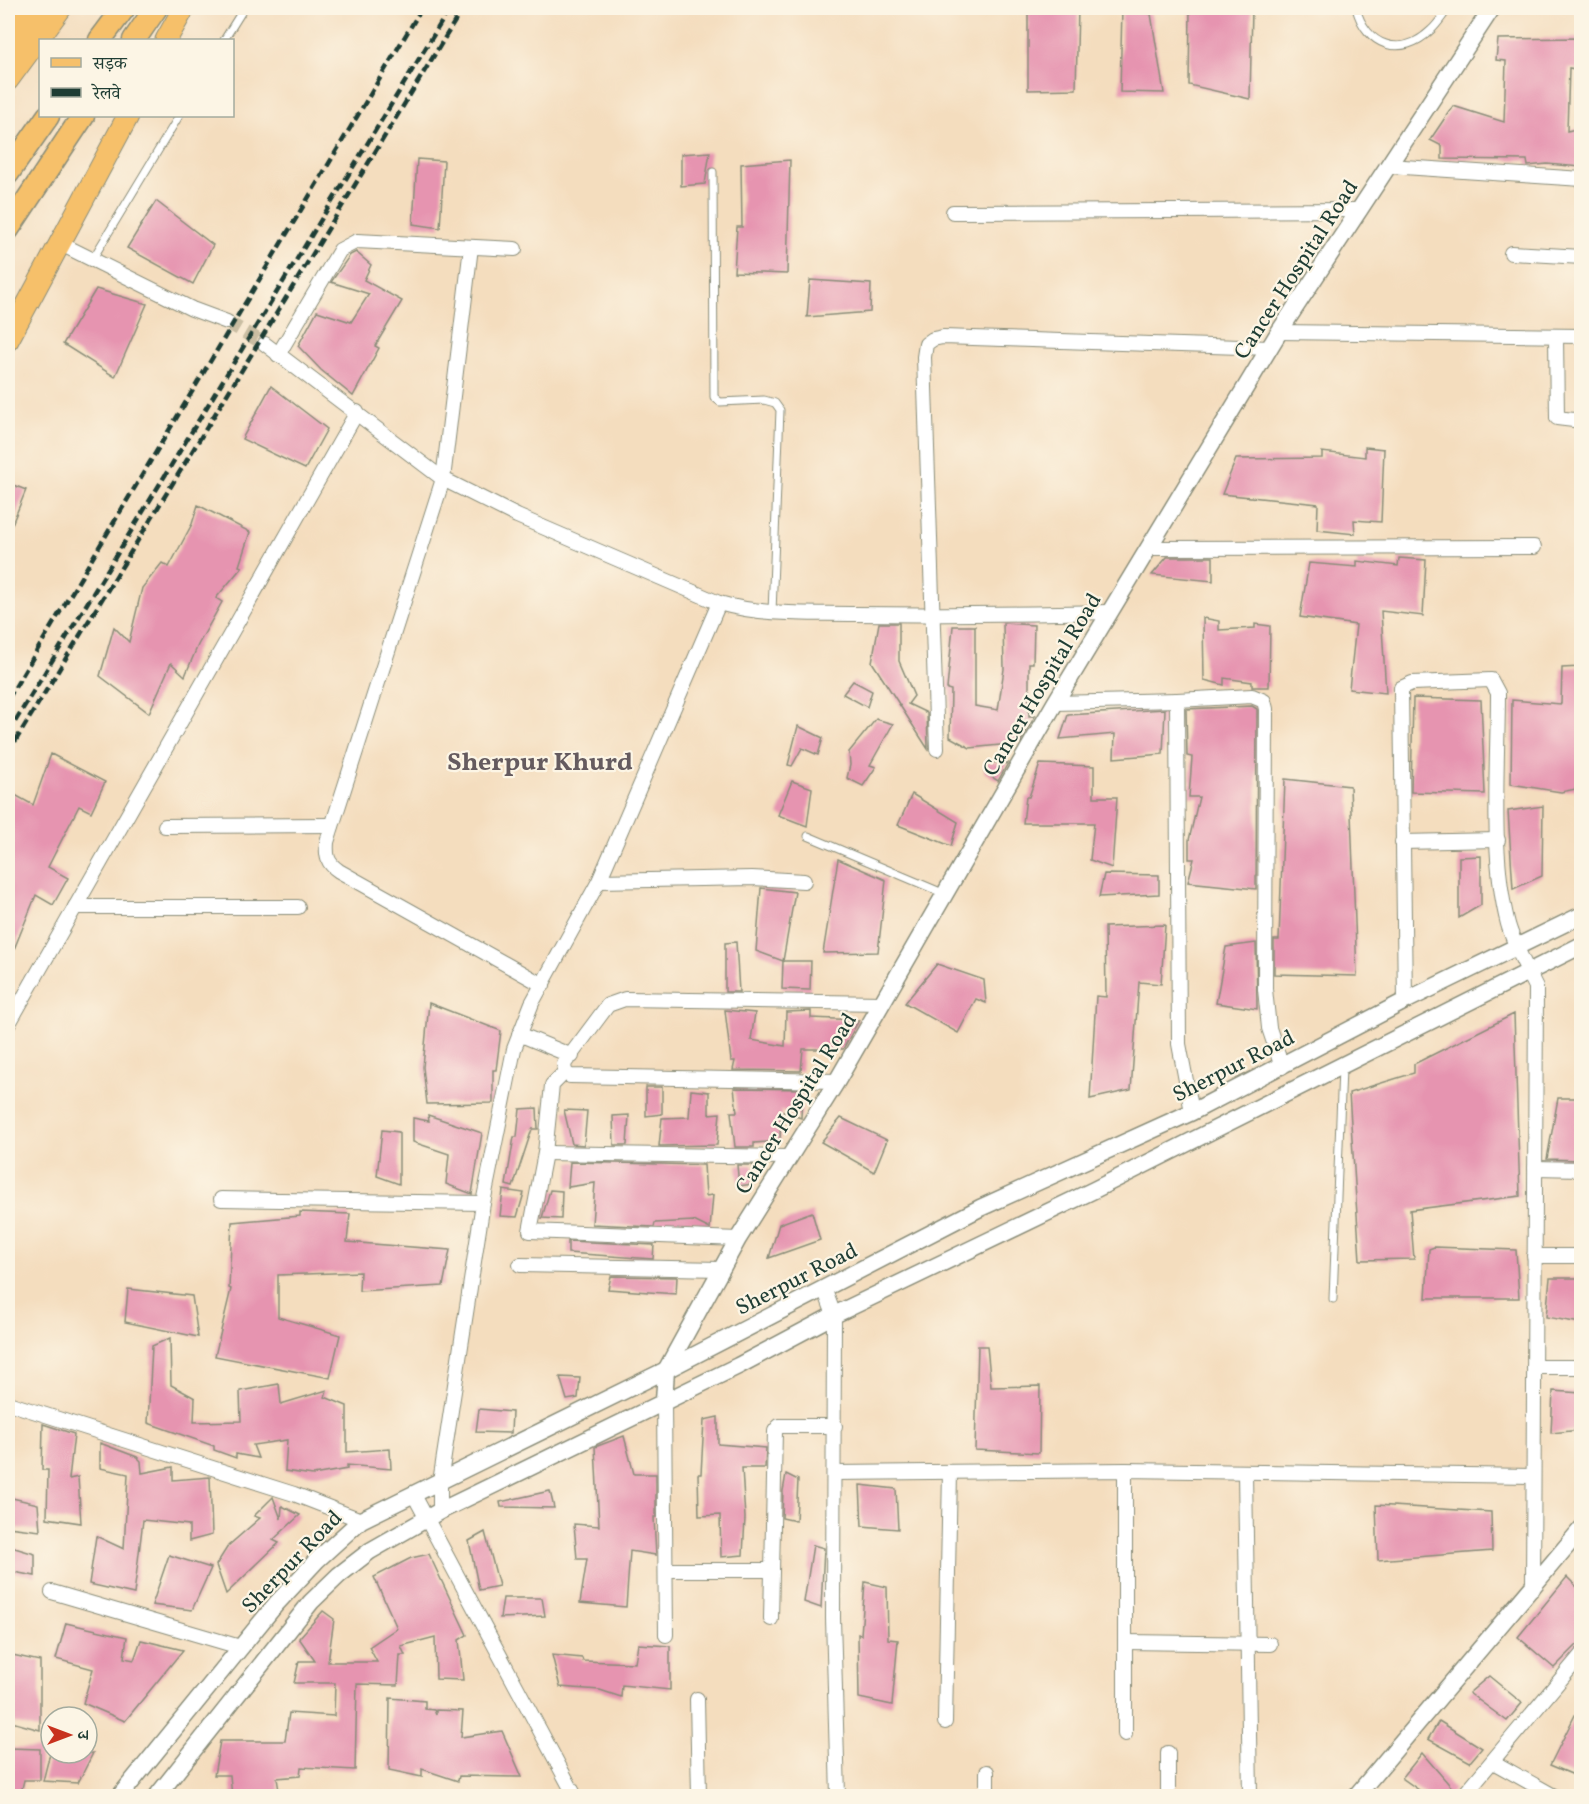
<svg xmlns="http://www.w3.org/2000/svg" width="1589" height="1804" viewBox="0 0 1589 1804" font-family="Vollkorn,'Noto Serif Devanagari',serif">
  <style>
    .building { fill: #e694b0 }
    .lines { fill: none; stroke-linecap: round; stroke-linejoin: round }
    .minor-tunnel { stroke: #c9bda2; stroke-width: 14; stroke-dasharray: 14 7; stroke-linecap: butt }
    .service-casing { stroke: #8a8d79; stroke-width: 9 }
    .minor-casing { stroke: #8a8d79; stroke-width: 16 }
    .tertiary-casing { stroke: #8a8d79; stroke-width: 19 }
    .primary-casing { stroke: #8a8d79; stroke-width: 23 }
    .trunk-casing { stroke: #8a8d79; stroke-width: 25 }
    .service { stroke: #fff; stroke-width: 7 }
    .minor { stroke: #fff; stroke-width: 14 }
    .tertiary { stroke: #fff; stroke-width: 16 }
    .primary { stroke: #f6c06b; stroke-width: 21 }
    .trunk { stroke: #f6c06b; stroke-width: 22 }
    .rail { stroke: #1f3d34; stroke-width: 4.5; stroke-dasharray: 9 4.5; stroke-linecap: butt }
    .labels { text-anchor: middle; stroke-width: 4.5; stroke-linejoin: round; paint-order: stroke }
    .street-label { font-size: 22px; fill: #1f3d34; stroke: #fcf5e5 }
    .quarter-label { font-size: 26px; font-weight: bold; fill: #655b5f; stroke: #fcf5e5 }
  </style>
  <rect width="100%" height="100%" fill="#fcf5e5"/>
  <filter id="ink" filterUnits="userSpaceOnUse"><feTurbulence type="fractalNoise" baseFrequency=".0167" numOctaves="2"/><feDisplacementMap in="SourceGraphic" scale="12" xChannelSelector="R" yChannelSelector="G"/><feConvolveMatrix kernelMatrix="1 2 1 2 8 2 1 2 1" color-interpolation-filters="sRGB"/></filter>
  <filter id="wash" filterUnits="userSpaceOnUse"><feTurbulence type="fractalNoise" baseFrequency=".008" numOctaves="4" result="noise"/><feDisplacementMap in="SourceGraphic" scale="24" xChannelSelector="R" yChannelSelector="G"/><feGaussianBlur stdDeviation="1.35" result="paint"/><feColorMatrix in="noise" values="0 0 0 0 0 0 0 0 0 0 0 0 0 0 0 0 0 1.4 0 .05"/><feComposite in="paint" operator="in"/></filter>
  <g filter="url(#wash)">
    <rect width="100%" height="100%" fill="#f4ddbe"/>
    <g id="blocks">
      <g class="building">
        <path d="M1028,8H1078L1076,89L1028,90Z"/>
        <path d="M1122,8L1151,14L1164,93L1120,92Z"/>
        <path d="M1190,8H1252L1250,99L1189,85Z"/>
        <path d="M1581,38V70L1569,68L1567,131L1581,128V167L1547,164L1528,166L1527,160L1442,159V146L1430,140L1453,106L1504,122L1506,61L1496,60L1498,39Z"/>
        <path d="M710,152L705,184L681,186V154Z"/>
        <path d="M417,159L444,161L440,228L413,224Z"/>
        <path d="M790,160L787,274L734,272L737,227H742L741,164Z"/>
        <path d="M156,201L213,245L193,284L127,248Z"/>
        <path d="M356,252L371,265L364,280L402,301L375,346L379,348L353,396L321,370L298,346L317,311L351,322L369,294L331,282L350,255Z"/>
        <path d="M810,280L871,284L870,312L807,317Z"/>
        <path d="M96,289L147,304L115,377L63,344Z"/>
        <path d="M271,386L327,429L305,469L242,439Z"/>
        <path d="M1365,447L1384,449L1381,522L1354,520L1355,534L1317,530L1318,504L1222,494L1236,459L1322,458V452L1365,457Z"/>
        <path d="M8,483L26,490L8,534Z"/>
        <path d="M198,505L250,532L239,566L242,567L216,598L222,602L198,645L185,676L171,663L149,713L100,676L114,627L129,642L142,588L162,563L169,567L192,524Z"/>
        <path d="M1167,557H1213V581L1152,575Z"/>
        <path d="M1399,558L1426,560L1423,616L1381,611L1386,693L1349,689L1356,625L1300,617L1309,563L1357,567V561L1398,566Z"/>
        <path d="M1203,618L1219,621V630L1255,628V624L1270,626L1269,687H1252V682L1224,678V685L1204,680Z"/>
        <path d="M879,623H899V661L914,696L908,704L927,713L928,749L872,662Z"/>
        <path d="M1003,623L1034,625L1033,663H1029V716H1035L1020,743L970,748L950,737L951,690L947,689L953,626H975V706L998,710L1004,669Z"/>
        <path d="M1581,667V788L1561,792L1511,784L1512,700L1561,704L1562,668Z"/>
        <path d="M853,681L872,691L867,707L843,694Z"/>
        <path d="M1413,698L1481,700L1485,794L1411,792Z"/>
        <path d="M1252,706L1257,709L1256,889L1188,882L1194,859H1189V840L1199,797H1189L1192,757L1187,756L1186,709Z"/>
        <path d="M1165,709L1163,754L1114,758L1115,734L1060,739L1068,715Z"/>
        <path d="M876,719L893,724L870,765L876,767L863,786L847,778L850,765L849,752Z"/>
        <path d="M798,726L823,738L818,755L802,748L792,766L788,765Z"/>
        <path d="M51,754L105,782L91,812L79,806L48,867L68,878L53,905L36,895L8,964V791L33,805Z"/>
        <path d="M987,762L1008,763L998,781L984,772Z"/>
        <path d="M1040,764L1094,766V797H1117L1112,868L1090,860L1094,823H1023L1026,797H1029Z"/>
        <path d="M1285,779L1350,786L1357,976L1274,974V940H1279Z"/>
        <path d="M792,781L812,788L807,826L778,815Z"/>
        <path d="M912,794L958,822L951,846L898,825Z"/>
        <path d="M1543,806L1542,876L1513,889L1508,811Z"/>
        <path d="M1481,856V905L1459,918V857Z"/>
        <path d="M838,859L886,880L878,952L823,953Z"/>
        <path d="M1104,874L1159,875V894L1099,897Z"/>
        <path d="M761,888L795,892L783,961L756,951Z"/>
        <path d="M1165,925L1161,984L1139,982L1131,1090L1090,1099L1096,996L1106,997L1105,927Z"/>
        <path d="M736,942L739,992H725V943Z"/>
        <path d="M1256,943L1257,1009L1216,1003L1226,947Z"/>
        <path d="M783,961H811L810,990L782,989Z"/>
        <path d="M937,964L984,980L986,1003L976,999L958,1033L905,1003Z"/>
        <path d="M429,1003L501,1031L496,1070H493V1103L427,1104L423,1067Z"/>
        <path d="M725,1010L755,1013L751,1040L785,1046L786,1012L811,1011V1018L859,1020L843,1049H803L801,1071L733,1070L735,1061H731Z"/>
        <path d="M1514,1014L1520,1196L1410,1210L1414,1259L1360,1260L1349,1093L1414,1073V1064Z"/>
        <path d="M646,1087H662V1114L646,1116Z"/>
        <path d="M734,1088L802,1089L801,1118L781,1111L780,1141L754,1143V1147H735L731,1112H737Z"/>
        <path d="M691,1090L709,1092V1114L720,1113L717,1145L659,1146L662,1118L689,1117Z"/>
        <path d="M1558,1098H1581V1160L1547,1159Z"/>
        <path d="M537,1108L538,1129H532L513,1187L506,1185L514,1137H517L520,1109Z"/>
        <path d="M564,1110L587,1111L584,1145L572,1144Z"/>
        <path d="M428,1115L482,1133L472,1194L446,1184L449,1154L413,1142V1118L429,1121Z"/>
        <path d="M629,1115L627,1145H614L613,1116Z"/>
        <path d="M841,1118L887,1140L874,1172L821,1142Z"/>
        <path d="M382,1130L399,1132V1184L377,1176Z"/>
        <path d="M570,1162L704,1165L706,1196L713,1195L710,1229L694,1221L655,1223L654,1227L592,1224L595,1183L568,1187Z"/>
        <path d="M737,1165H753V1184L739,1186Z"/>
        <path d="M503,1190L524,1193L517,1217L500,1216Z"/>
        <path d="M550,1190L562,1191L561,1219L542,1218Z"/>
        <path d="M300,1212L350,1214L347,1242L450,1250L443,1286L359,1291L360,1272L278,1275V1317L340,1335L330,1378L215,1356L231,1289L229,1288L232,1222L300,1216Z"/>
        <path d="M812,1212L820,1240L769,1258L779,1224Z"/>
        <path d="M568,1241L654,1245L653,1259L568,1253Z"/>
        <path d="M1434,1247L1516,1250L1519,1298H1426L1429,1249Z"/>
        <path d="M611,1276L677,1277L676,1294L608,1289Z"/>
        <path d="M1550,1278H1581V1323L1546,1317Z"/>
        <path d="M128,1289L192,1296L198,1337L125,1322Z"/>
        <path d="M170,1338L171,1385L195,1398L194,1422L241,1421L240,1391L279,1384L281,1404L327,1390L325,1397L347,1406V1452L390,1449L391,1469L347,1465V1469L313,1475L285,1471L287,1440L253,1445L258,1458L236,1454V1458L214,1450V1446L148,1423L152,1346Z"/>
        <path d="M978,1346H987L991,1387L1040,1386L1039,1453L975,1450Z"/>
        <path d="M560,1377L580,1378L578,1398L567,1400Z"/>
        <path d="M1553,1391L1581,1393V1430L1551,1433Z"/>
        <path d="M479,1409L512,1412L511,1433L476,1432Z"/>
        <path d="M718,1417V1444L766,1448L765,1468H742L745,1518L743,1555L721,1557L720,1515L699,1516L698,1474H701L704,1420Z"/>
        <path d="M43,1424L74,1434L69,1479L78,1477L81,1523L47,1518L48,1470H42Z"/>
        <path d="M624,1436L634,1474H656V1517H654L656,1555L630,1551L626,1607L580,1603L587,1559H577L574,1524L599,1526L595,1447Z"/>
        <path d="M100,1443L137,1457L141,1461L142,1473L173,1467V1480L210,1477L212,1535L189,1541V1525L143,1520L134,1594L89,1584L96,1536L124,1549L128,1474L100,1468Z"/>
        <path d="M786,1474L798,1480L796,1521L782,1518L783,1491Z"/>
        <path d="M860,1485L896,1489L898,1529L862,1526Z"/>
        <path d="M550,1491L554,1508L501,1507L500,1502Z"/>
        <path d="M8,1497L38,1504L40,1531L8,1527Z"/>
        <path d="M273,1497L281,1519L282,1506L300,1515L273,1540L279,1543L226,1594L216,1565L228,1546L260,1518L254,1516Z"/>
        <path d="M1376,1505L1491,1512L1492,1551L1378,1560Z"/>
        <path d="M485,1532L499,1586L479,1590L469,1541Z"/>
        <path d="M813,1545L824,1548L821,1608L804,1602Z"/>
        <path d="M8,1546L35,1554V1576L8,1571Z"/>
        <path d="M429,1554L467,1635L459,1640L463,1680L436,1679L435,1637L401,1646L405,1655H400L398,1685L357,1684L355,1770L301,1767L300,1776L277,1778L280,1797H232L230,1775H214L220,1741H285L289,1713L334,1716L335,1683H294L299,1661H315L299,1638L323,1611L334,1619L328,1662H377L369,1647L397,1628L374,1577L411,1558Z"/>
        <path d="M169,1555L211,1568L192,1610L152,1605Z"/>
        <path d="M1567,1577L1581,1591V1641L1554,1668L1518,1637Z"/>
        <path d="M865,1582L887,1587L888,1639L898,1640L892,1705L859,1698L858,1634L861,1635Z"/>
        <path d="M503,1598H542L545,1616L500,1618Z"/>
        <path d="M66,1623L127,1637L124,1658L134,1660L141,1640L183,1650L125,1721L83,1703L93,1669L56,1659Z"/>
        <path d="M638,1644L670,1646V1690L622,1685L621,1697L600,1690L560,1687L552,1655L582,1658L583,1661L635,1663Z"/>
        <path d="M8,1654L40,1661V1730L8,1721Z"/>
        <path d="M1489,1676L1522,1703L1507,1721L1469,1693Z"/>
        <path d="M390,1698L425,1701V1709L434,1710L436,1715V1710L463,1711L461,1737L502,1731L522,1777L459,1776L458,1781L422,1769V1777L389,1770Z"/>
        <path d="M1581,1703V1778L1550,1765Z"/>
        <path d="M1439,1721L1482,1748L1470,1762L1428,1739Z"/>
        <path d="M8,1748L40,1749V1780H24L20,1797H8Z"/>
        <path d="M50,1753H93L78,1783L43,1781Z"/>
        <path d="M1422,1753L1454,1790L1447,1797H1429L1402,1778Z"/>
      </g>
    </g>
  </g>
  <g filter="url(#ink)">
    <use href="#blocks" fill-opacity="0" stroke="#8a8d79" stroke-width="1.5"/>
    <g class="lines">
      <path class="minor-tunnel" d="M227,322L265,344"/>
      <g class="service-casing">
        <g id="service">
          <path d="M1356,8C1366,46 1401,59 1431,30C1438,24 1443,15 1449,8"/>
          <path d="M224,40L244,8"/>
          <path d="M713,172L714,397L720,402L764,400L775,403L780,410L772,612"/>
          <path d="M92,260L179,116"/>
          <path d="M808,836L945,894"/>
          <path d="M1333,1299L1342,1068"/>
        </g>
      </g>
      <g class="minor-casing">
        <g id="minor">
          <path d="M1389,166L1582,179"/>
          <path d="M953,212L1360,210"/>
          <path d="M61,244L192,309L227,322"/>
          <path d="M1511,253L1582,257"/>
          <path d="M1279,332L1582,336"/>
          <path d="M1556,336L1557,418L1582,421"/>
          <path d="M265,344L443,479"/>
          <path d="M278,355L340,250L357,241L515,249"/>
          <path d="M443,479L471,247"/>
          <path d="M1149,548L1534,547"/>
          <path d="M1055,703L1177,700"/>
          <path d="M937,749L924,357L926,344L933,339L943,337L1270,348"/>
          <path d="M165,826L332,825"/>
          <path d="M1402,842L1498,840"/>
          <path d="M599,881L752,878L804,881"/>
          <path d="M75,907H298"/>
          <path d="M543,985L339,871C327,863 326,856 327,842L443,479L517,516L719,603"/>
          <path d="M1405,1001L1401,688L1412,683L1491,680L1498,693C1498,764 1490,856 1508,924C1514,945 1526,967 1536,987L1533,1589"/>
          <path d="M8,1025L357,412"/>
          <path d="M519,1034L572,1056"/>
          <path d="M565,1072L552,1085L545,1153L530,1231L738,1239"/>
          <path d="M837,1081L570,1076L565,1072L564,1064L608,1005L625,999L882,1003"/>
          <path d="M1192,1112L1179,1044L1177,700L1252,696L1264,701L1266,709L1265,989L1269,1028L1282,1067"/>
          <path d="M545,1153L787,1157"/>
          <path d="M1535,1168L1582,1169"/>
          <path d="M221,1199L483,1203"/>
          <path d="M1534,1256H1582"/>
          <path d="M520,1265L721,1269"/>
          <path d="M824,1288L834,1315L833,1618L838,1796"/>
          <path d="M1534,1367H1582"/>
          <path d="M664,1401L666,1635"/>
          <path d="M8,1403L294,1494L361,1520"/>
          <path d="M1125,1470V1734"/>
          <path d="M1245,1472L1250,1796"/>
          <path d="M835,1473L1125,1470L1533,1476"/>
          <path d="M414,1495L575,1796"/>
          <path d="M440,1511V1482L483,1203L514,1049L532,1003L599,881L719,603C763,616 809,613 855,614C940,615 1025,614 1110,612"/>
          <path d="M666,1570H772"/>
          <path d="M52,1592L240,1647"/>
          <path d="M771,1619L775,1431L779,1426H835"/>
          <path d="M1125,1642L1270,1644"/>
          <path d="M697,1699L699,1796"/>
          <path d="M945,1722L950,1472"/>
          <path d="M1168,1753V1796"/>
          <path d="M1493,1762L1554,1796"/>
          <path d="M987,1796V1772"/>
          <path d="M1463,1796L1582,1654"/>
        </g>
      </g>
      <g class="tertiary-casing">
        <g id="tertiary">
          <path d="M664,1401L666,1370L738,1239L837,1081L1055,703L1279,332L1492,8"/>
          <path d="M120,1796L276,1604L317,1560L361,1520L666,1370L980,1208L1192,1112L1405,1001L1582,915"/>
          <path d="M157,1796L311,1602L339,1575L370,1551L440,1511L738,1366L834,1315L1094,1190L1582,945"/>
          <path d="M1356,1796L1582,1528"/>
        </g>
      </g>
      <g class="primary-casing">
        <g id="primary">
          <path d="M8,16L14,8"/>
          <path d="M166,40L184,8"/>
          <path d="M8,49L37,8"/>
          <path d="M8,80L61,8"/>
          <path d="M8,340L128,116"/>
        </g>
      </g>
      <g class="trunk-casing">
        <g id="trunk">
          <path d="M100,40L124,8"/>
          <path d="M134,40L156,8"/>
          <path d="M8,173L48,116"/>
          <path d="M8,229L83,116"/>
        </g>
      </g>
      <use href="#service" class="service"/>
      <use href="#minor" class="minor"/>
      <use href="#tertiary" class="tertiary"/>
      <use href="#primary" class="primary"/>
      <use href="#trunk" class="trunk"/>
      <g class="rail">
        <path d="M8,699L422,8"/>
        <path d="M8,733L450,8"/>
        <path d="M8,753L463,8"/>
      </g>
    </g>
  </g>
  <g class="labels">
    <g class="street-label">
      <text transform="translate(1295 269) rotate(-57)" y="8">Cancer Hospital Road</text>
      <text transform="translate(1041 684) rotate(-59)" y="8">Cancer Hospital Road</text>
      <text transform="translate(1233 1065) rotate(-27)" y="8">Sherpur Road</text>
      <text transform="translate(795 1103) rotate(-58)" y="8">Cancer Hospital Road</text>
      <text transform="translate(796 1278) rotate(-27)" y="8">Sherpur Road</text>
      <text transform="translate(291 1561) rotate(-46)" y="8">Sherpur Road</text>
    </g>
    <g class="quarter-label">
      <text x="540" y="770">Sherpur Khurd</text>
    </g>
  </g>
  <rect width="1589" height="1804" fill="none" stroke="#fcf5e5" stroke-width="30"/>
  <rect x="39" y="39" width="195" height="78" fill="#fcf5e5" stroke="#a4ab9e" stroke-width="1.5"/>
  <rect x="51" y="58" width="30" height="9" fill="#f6c06b" stroke="#a4ab9e" stroke-width="1.5"/>
  <text x="93" y="69" font-size="18" fill="#1f3d34">सड़क</text>
  <rect x="51" y="88" width="30" height="9" fill="#1f3d34" stroke="#a4ab9e" stroke-width="1.5"/>
  <text x="93" y="99" font-size="18" fill="#1f3d34">रेलवे</text>
  <g transform="translate(69 1735) rotate(90)"><circle r="28" fill="#fcf5e5" stroke="#a4ab9e" stroke-width="1.5"/>
  <path d="M0-4.5L10 22L0 15L-10 22Z" fill="#c8321e"/>
  <text y="-9" font-size="16" font-weight="bold" text-anchor="middle" fill="#1f3d34">उ</text>
  </g>
</svg>
